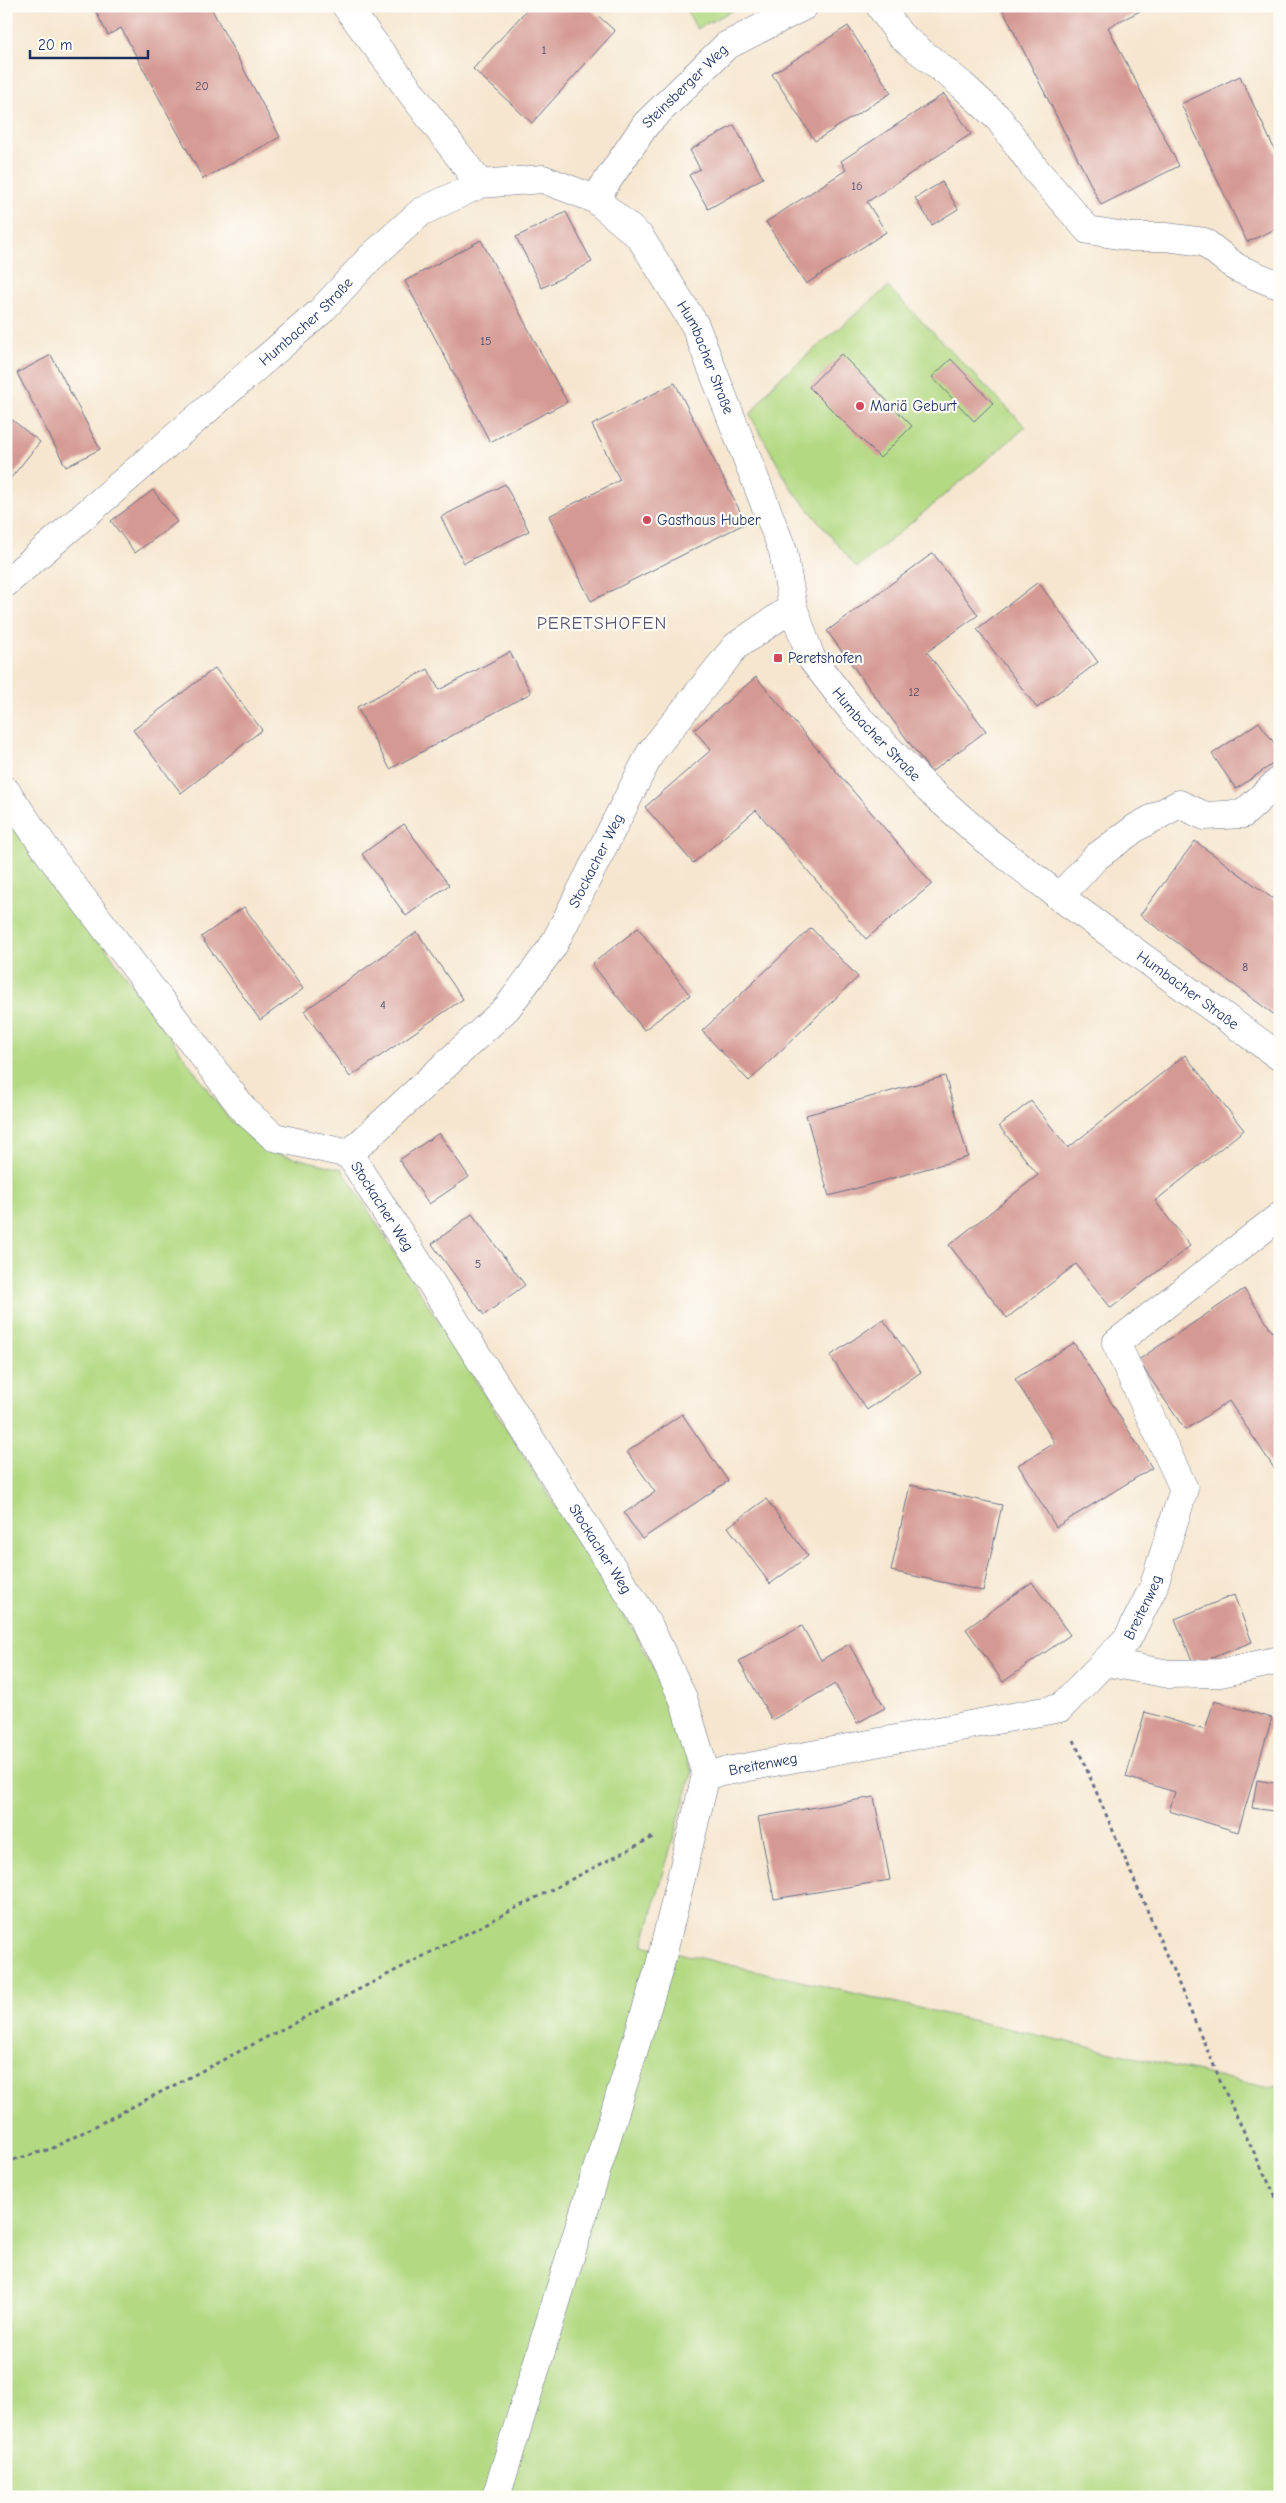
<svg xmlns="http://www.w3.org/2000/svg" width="1286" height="2503" viewBox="0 0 1286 2503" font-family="'Comic Neue',sans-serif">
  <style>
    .green { fill: #b3d982; stroke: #678470 }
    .building { fill: #d59993 }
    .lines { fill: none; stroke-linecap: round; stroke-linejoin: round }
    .minor-casing { stroke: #686f86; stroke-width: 29 }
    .path { stroke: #686f86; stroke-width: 3; stroke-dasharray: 4 4; stroke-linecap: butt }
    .minor { stroke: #fff; stroke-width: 28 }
    .poi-dot { fill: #d1495b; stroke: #fdfcf7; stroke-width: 2 }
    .labels { text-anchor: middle; stroke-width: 4.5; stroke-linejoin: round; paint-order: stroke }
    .number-label { font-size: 12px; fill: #4a4a6b }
    .street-label { font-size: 15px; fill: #1b2f5e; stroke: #fdfcf7 }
    .poi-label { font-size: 15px; fill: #1b2f5e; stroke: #fdfcf7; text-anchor: start }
    .quarter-label { font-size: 18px; letter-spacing: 1px; fill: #5c5471; stroke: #fdfcf7 }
  </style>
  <rect width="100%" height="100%" fill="#fdfcf7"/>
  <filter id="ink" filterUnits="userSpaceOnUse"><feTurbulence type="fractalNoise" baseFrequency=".02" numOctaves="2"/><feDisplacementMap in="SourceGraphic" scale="10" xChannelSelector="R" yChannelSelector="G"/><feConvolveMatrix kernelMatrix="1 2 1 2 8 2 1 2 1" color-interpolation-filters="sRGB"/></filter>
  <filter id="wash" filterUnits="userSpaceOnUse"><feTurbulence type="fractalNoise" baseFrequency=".0096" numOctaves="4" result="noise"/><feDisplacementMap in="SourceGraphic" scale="20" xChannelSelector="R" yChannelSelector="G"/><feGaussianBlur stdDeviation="1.12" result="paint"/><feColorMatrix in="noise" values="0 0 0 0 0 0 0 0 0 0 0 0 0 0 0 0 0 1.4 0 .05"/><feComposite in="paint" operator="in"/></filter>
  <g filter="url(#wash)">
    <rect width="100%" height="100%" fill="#f6e6cf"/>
    <g class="green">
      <path d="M684,6H741L697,29Z"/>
      <path d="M888,287L1026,427L857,568L791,488L750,415L775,382Z"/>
      <path d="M6,809L228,1118L266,1151L342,1169L635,1632L675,1708L692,1773L643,1945L1269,2088L1280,2085V2497H6Z"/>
    </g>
    <g id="blocks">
      <g class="building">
        <path d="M93,6H210L280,137L203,179L121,28L108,35Z"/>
        <path d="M530,6H587L615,31L532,123L473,69Z"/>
        <path d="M1001,6H1150L1108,27L1179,166L1101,205Z"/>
        <path d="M848,26L891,93L815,141L772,74Z"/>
        <path d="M1240,76L1280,161V227L1247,242L1181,104Z"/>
        <path d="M944,94L971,134L867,202L886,232L806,284L766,222L846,170L841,161Z"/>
        <path d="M734,125L763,178L708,209L689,175L700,169L690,150Z"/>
        <path d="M942,182L958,209L932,225L915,198Z"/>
        <path d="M566,212L592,262L542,288L516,237Z"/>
        <path d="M481,240L567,402L490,442L405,281Z"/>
        <path d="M841,354L912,426L880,458L809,387Z"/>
        <path d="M51,355L100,449L66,467L17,373Z"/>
        <path d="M951,359L993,403L974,421L932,377Z"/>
        <path d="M675,383L746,523L591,601L549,516L620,480L592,425Z"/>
        <path d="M6,415L40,442L6,484Z"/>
        <path d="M505,484L529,531L464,563L441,517Z"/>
        <path d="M153,490L177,522L135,553L111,521Z"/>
        <path d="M933,553L978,615L927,652L986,731L931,772L827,631Z"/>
        <path d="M1038,582L1098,662L1037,708L977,629Z"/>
        <path d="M510,652L531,693L390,769L357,707L428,669L439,690Z"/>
        <path d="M215,668L262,730L181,793L133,730Z"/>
        <path d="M756,677L932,884L866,939L756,810L693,863L645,807L711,750L694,730Z"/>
        <path d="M1259,722L1280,751V759L1236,789L1212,754Z"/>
        <path d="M404,824L449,885L406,916L362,854Z"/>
        <path d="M1195,841L1280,904V1019L1140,915Z"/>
        <path d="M244,907L303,989L260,1020L201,937Z"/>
        <path d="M638,928L690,995L644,1030L592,964Z"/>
        <path d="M811,928L858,977L749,1081L702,1031Z"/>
        <path d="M417,932L463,999L350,1077L304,1011Z"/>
        <path d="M1185,1055L1244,1130L1155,1201L1190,1246L1111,1308L1076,1264L1007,1318L949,1245L1038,1175L999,1126L1031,1101L1068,1148Z"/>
        <path d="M945,1076L968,1157L829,1196L806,1115Z"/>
        <path d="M439,1133L469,1177L429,1204L399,1160Z"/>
        <path d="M472,1214L525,1285L484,1315L432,1244Z"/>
        <path d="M1244,1289L1280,1343V1477L1229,1401L1185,1430L1138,1360Z"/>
        <path d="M883,1319L921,1372L867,1410L830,1356Z"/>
        <path d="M1074,1343L1152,1468L1056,1527L1018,1465L1055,1443L1015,1379Z"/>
        <path d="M682,1414L728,1481L642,1539L624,1513L655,1492L627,1452Z"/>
        <path d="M910,1485L1002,1505L983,1591L891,1571Z"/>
        <path d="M766,1499L808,1556L770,1584L728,1527Z"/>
        <path d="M1032,1582L1070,1635L1003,1682L966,1629Z"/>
        <path d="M1234,1595L1252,1642L1194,1665L1175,1619Z"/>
        <path d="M802,1626L821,1660L849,1644L885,1708L857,1723L835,1684L772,1720L739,1661Z"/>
        <path d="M1214,1701L1272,1718L1238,1832L1169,1811L1175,1792L1126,1777L1145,1712L1205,1730Z"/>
        <path d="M1257,1780L1280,1784V1812L1252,1808Z"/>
        <path d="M874,1797L890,1880L774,1899L758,1817Z"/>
      </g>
    </g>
  </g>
  <g filter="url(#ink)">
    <use href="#blocks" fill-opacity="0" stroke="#686f86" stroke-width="1"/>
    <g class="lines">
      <g class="minor-casing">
        <g id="minor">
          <path d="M346,6L480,184"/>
          <path d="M880,6L900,35L962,85L999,119L1036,170L1088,230L1131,237H1166L1204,242L1237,268L1276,284L1280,283"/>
          <path id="s1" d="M595,199L646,124L726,46L804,6"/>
          <path id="s2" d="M6,583L320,312L370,258L421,212L480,184L543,179L595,199L640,237L695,325L783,551L793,607L811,658L854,713L928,789L987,841L1068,903L1280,1057"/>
          <path d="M6,791L54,861L245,1111L274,1137L349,1154"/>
          <path d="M1059,897L1096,857L1137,827L1179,804L1205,816L1243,814L1280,780"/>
          <path id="s3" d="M349,1154L647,1622L683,1698L706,1775"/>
          <path id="s4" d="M349,1154L507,1008L553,946L651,752L736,646L793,607"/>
          <path d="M1105,1662L1169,1674L1220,1673L1280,1660"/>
          <path id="s5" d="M706,1775L1060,1708L1128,1638L1153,1588L1184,1489L1116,1343L1280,1216"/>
          <path d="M496,2497L660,1965L706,1775"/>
        </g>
      </g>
      <g class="path">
        <path d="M1074,1740L1230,2103L1280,2206"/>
        <path d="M6,2162L51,2149L655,1836"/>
      </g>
      <use href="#minor" class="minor"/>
    </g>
  </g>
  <g class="poi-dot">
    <circle cx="860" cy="406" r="5"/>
    <circle cx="647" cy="520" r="5"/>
    <rect x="773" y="653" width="10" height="10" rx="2.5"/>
  </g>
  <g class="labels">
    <g class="number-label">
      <text x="544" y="54">1</text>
      <text x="202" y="90">20</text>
      <text x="857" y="190">16</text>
      <text x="486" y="345">15</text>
      <text x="914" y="696">12</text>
      <text x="1245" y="971">8</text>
      <text x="383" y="1009">4</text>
      <text x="478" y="1268">5</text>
    </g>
    <g class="street-label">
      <text dy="5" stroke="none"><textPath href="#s1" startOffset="145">Steinsberger Weg</textPath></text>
      <text dy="5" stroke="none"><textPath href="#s2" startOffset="398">Humbacher Straße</textPath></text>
      <text dy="5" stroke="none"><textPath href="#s2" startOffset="938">Humbacher Straße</textPath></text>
      <text dy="5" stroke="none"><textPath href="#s2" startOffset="1358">Humbacher Straße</textPath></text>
      <text dy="5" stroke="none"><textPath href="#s4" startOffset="388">Stockacher Weg</textPath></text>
      <text dy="5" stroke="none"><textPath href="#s2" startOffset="1762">Humbacher Straße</textPath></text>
      <text dy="5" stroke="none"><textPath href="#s3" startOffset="62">Stockacher Weg</textPath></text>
      <text dy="5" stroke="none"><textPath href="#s3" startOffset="468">Stockacher Weg</textPath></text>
      <text dy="5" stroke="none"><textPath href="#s5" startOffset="492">Breitenweg</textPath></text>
      <text dy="5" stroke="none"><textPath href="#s5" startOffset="58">Breitenweg</textPath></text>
    </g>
    <g class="poi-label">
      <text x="870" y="411">Mariä Geburt</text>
      <text x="657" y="525">Gasthaus Huber</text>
      <text x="788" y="663">Peretshofen</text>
    </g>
    <g class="quarter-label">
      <text x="602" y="629">PERETSHOFEN</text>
    </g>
  </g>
  <rect width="1286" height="2503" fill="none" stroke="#fdfcf7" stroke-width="25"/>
  <path d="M30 50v8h118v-8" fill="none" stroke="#1b2f5e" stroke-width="2.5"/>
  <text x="38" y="50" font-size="15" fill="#1b2f5e" stroke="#fdfcf7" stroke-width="4" paint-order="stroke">20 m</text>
</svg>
